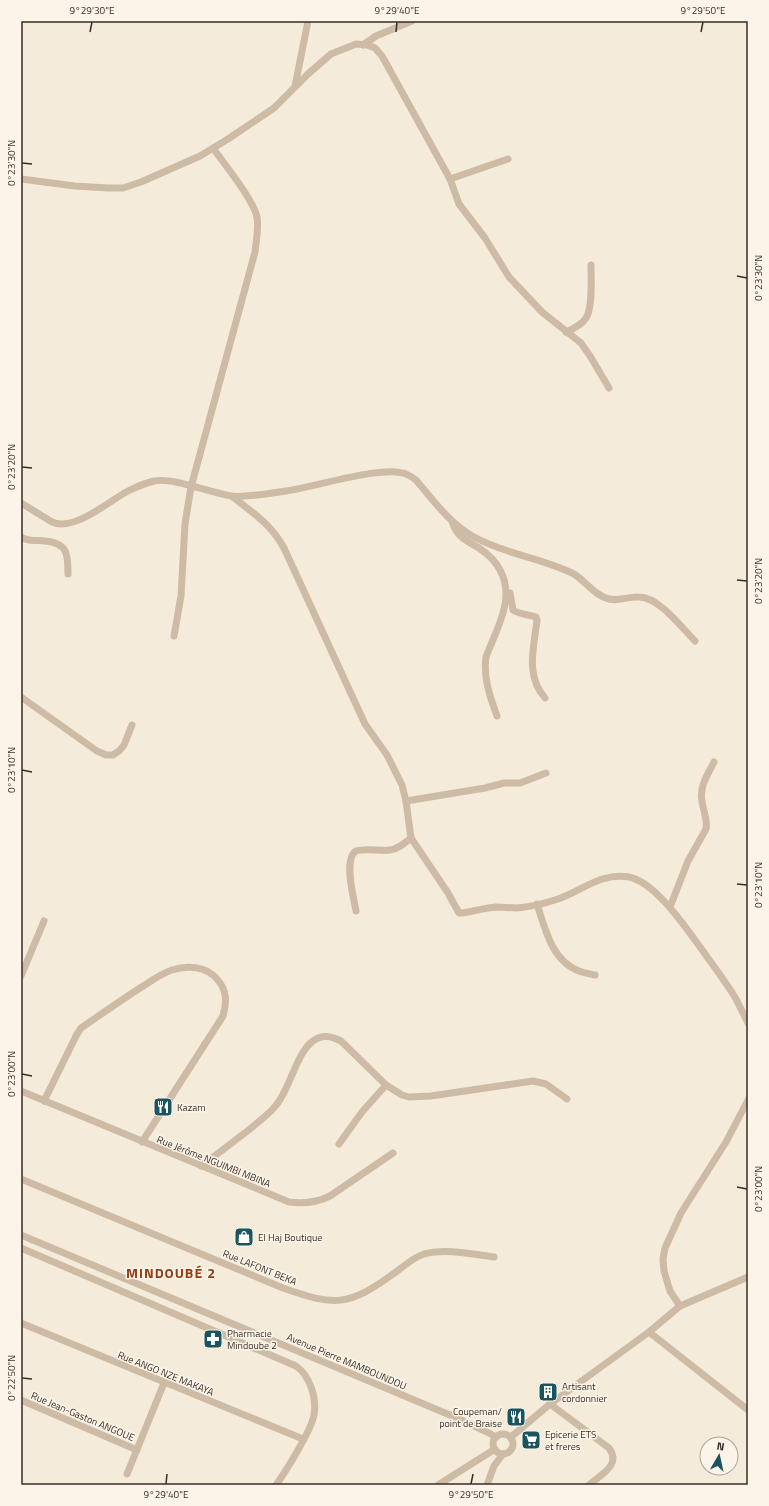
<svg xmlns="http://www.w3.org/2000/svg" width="769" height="1506" viewBox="0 0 769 1506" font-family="'Titillium Web',sans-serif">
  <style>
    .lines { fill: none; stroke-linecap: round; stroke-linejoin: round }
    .minor { stroke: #cebba5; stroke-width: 7 }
    .ticks { fill: none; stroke: #392e27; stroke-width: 1.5 }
    .labels { text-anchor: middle; stroke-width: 3; stroke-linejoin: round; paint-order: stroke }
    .poi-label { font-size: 10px; fill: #392e27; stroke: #fcf4e8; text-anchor: start }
    .street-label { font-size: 10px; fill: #392e27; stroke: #fcf4e8 }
    .district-label { font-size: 14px; font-weight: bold; letter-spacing: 1px; fill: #913e17; stroke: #fcf4e8 }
    .neatline { fill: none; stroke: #392e27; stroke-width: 1.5 }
    .ticks-label { font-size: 10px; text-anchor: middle; fill: #392e27 }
  </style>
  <rect width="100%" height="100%" fill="#f5ebdb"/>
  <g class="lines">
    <g class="minor">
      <path d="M363,45L376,36L412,21"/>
      <path d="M295,86L308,21"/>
      <path d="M21,179L75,186L108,188H123L141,182L200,156L228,139L274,108L308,74L331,54L356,44L367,45L375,48L382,56L450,179L459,204L485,238L509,277L542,312L581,343L590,356L609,388"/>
      <path d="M450,179L508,159"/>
      <path d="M566,332C573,329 582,325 586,318C593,307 591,278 591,265"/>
      <path d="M233,497C255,515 270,523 284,548L365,724L387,755L402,785L406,801L411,838L448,893L459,913H463C474,911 485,908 496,907C503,907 510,908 517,908C530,907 546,903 558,899C583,890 602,872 629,877C657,883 687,930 703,951C714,967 726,982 736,999C740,1007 744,1015 748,1023"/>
      <path d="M21,503L52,522C74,532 109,501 128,491C136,487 146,483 154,481C172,477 211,493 231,496C243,498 272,493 286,491C313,488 386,463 408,475C411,476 413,478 416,480C433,500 450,524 474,537C505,554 541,558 572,573C584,579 593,594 606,598C617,603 627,596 639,597C659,597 681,627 695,641"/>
      <path d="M452,521C456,536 466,541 479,548C488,554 495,560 500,570C516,598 496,630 486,657C483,677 490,697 497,716"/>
      <path d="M21,537C31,543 35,539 45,541C68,543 68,555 68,574"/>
      <path d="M510,593L513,610C520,615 528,614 536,617L537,620C534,647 525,676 545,698"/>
      <path d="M174,636L181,596L185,524L191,487L255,252C256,241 259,228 257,217C253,199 225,165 213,148"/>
      <path d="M21,697L80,739L97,751L106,755H113L119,751L124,745L132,725"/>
      <path d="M406,801L485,788L504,783H520L546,773"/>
      <path d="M537,904C545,929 552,961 579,971C584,973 590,974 595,975"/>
      <path d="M670,907L688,861L706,829C708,819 703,811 702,801C699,787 708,774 714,762"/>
      <path d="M356,911C354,899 343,859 356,851C362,848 381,851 390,850C398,849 405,843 411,838"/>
      <path d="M21,976L44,921"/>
      <path d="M21,1091L289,1202C304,1204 316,1203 330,1196L393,1153"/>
      <path d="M44,1101L77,1034L81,1028C100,1015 120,1001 140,988C150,982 160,974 172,970C187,965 206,966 217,979C227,990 227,1002 223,1016L142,1142"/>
      <path d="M339,1144L362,1112L386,1085"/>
      <path d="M201,1166C218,1154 234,1141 250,1129C259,1121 270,1114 277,1104C290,1088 297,1052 313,1041C322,1034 331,1036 341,1041L386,1085L402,1095L409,1097L431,1096L533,1081L546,1084L567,1099"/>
      <path d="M21,1179L283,1288C334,1306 348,1307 393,1274C403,1267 412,1258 424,1254C446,1248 472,1254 494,1257"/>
      <path d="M21,1235L457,1418L487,1432L496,1437"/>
      <path d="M21,1248L296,1366C310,1376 317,1398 314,1415C311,1431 286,1471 276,1485"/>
      <path d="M680,1306L670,1291L664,1271L663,1259L665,1248L681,1213L726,1142L748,1100"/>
      <path d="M21,1323L303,1439"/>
      <path d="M649,1332L748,1410"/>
      <path d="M21,1400L137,1450"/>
      <path d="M550,1404L609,1448C622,1465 600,1475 589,1485"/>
      <circle cx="503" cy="1444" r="10"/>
      <path d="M511,1437L550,1404L649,1332L680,1306L748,1277"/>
      <path d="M127,1474L164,1383"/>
      <path d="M438,1485L495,1449"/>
      <path d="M487,1485L494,1466L503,1454"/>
    </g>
  </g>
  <path class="ticks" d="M90,32L92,22M396,32L397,22M701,32L703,22M22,163L32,164M737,276L747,278M22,467L32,468M737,580L747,581M22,770L32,772M737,884L747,885M22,1074L32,1076M737,1187L747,1189M22,1378L32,1379M166,1484L167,1474M471,1484L473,1474"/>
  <defs>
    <g id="restaurant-square" transform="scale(1)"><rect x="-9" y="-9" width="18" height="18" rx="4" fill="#185560" stroke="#fcf4e8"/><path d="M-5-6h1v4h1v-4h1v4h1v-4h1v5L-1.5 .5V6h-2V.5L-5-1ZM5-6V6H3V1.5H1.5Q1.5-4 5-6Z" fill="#fff"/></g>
    <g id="shop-square" transform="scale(1)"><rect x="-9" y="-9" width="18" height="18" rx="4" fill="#185560" stroke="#fcf4e8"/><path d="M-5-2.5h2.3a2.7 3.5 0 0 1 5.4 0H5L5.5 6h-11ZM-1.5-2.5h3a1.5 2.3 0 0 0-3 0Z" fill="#fff"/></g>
    <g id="pharmacy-square" transform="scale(1)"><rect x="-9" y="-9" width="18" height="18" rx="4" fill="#185560" stroke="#fcf4e8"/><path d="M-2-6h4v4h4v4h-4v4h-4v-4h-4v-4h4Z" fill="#fff"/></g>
    <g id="building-square" transform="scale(1)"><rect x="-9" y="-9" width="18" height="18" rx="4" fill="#185560" stroke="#fcf4e8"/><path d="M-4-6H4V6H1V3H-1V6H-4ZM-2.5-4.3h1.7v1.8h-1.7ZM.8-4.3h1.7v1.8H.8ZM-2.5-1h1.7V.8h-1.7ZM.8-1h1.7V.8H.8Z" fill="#fff"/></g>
    <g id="supermarket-square" transform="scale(1)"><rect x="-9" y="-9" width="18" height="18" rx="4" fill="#185560" stroke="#fcf4e8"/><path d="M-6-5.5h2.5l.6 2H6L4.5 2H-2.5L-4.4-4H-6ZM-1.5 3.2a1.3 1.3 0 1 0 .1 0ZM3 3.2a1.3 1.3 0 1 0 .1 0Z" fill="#fff"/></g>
  </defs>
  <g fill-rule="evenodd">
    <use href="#restaurant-square" x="163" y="1107"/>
    <use href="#shop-square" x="244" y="1237"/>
    <use href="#pharmacy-square" x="213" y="1339"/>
    <use href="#building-square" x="548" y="1392"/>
    <use href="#restaurant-square" x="516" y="1417"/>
    <use href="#supermarket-square" x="531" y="1440"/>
  </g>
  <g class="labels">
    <g class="poi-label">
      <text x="177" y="1111">Kazam</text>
      <text x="258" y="1241">El Haj Boutique</text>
      <text x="227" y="1337">Pharmacie<tspan x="227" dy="12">Mindoube 2</tspan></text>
      <text x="562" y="1390">Artisant<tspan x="562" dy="12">cordonnier</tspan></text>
      <text x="502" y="1415" text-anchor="end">Coupeman/<tspan x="502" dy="12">point de Braise</tspan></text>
      <text x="545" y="1438">Epicerie ETS<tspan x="545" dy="12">et freres</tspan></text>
    </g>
    <g class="street-label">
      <text transform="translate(214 1161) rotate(22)" y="4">Rue Jérôme NGUIMBI MBINA</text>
      <text transform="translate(260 1267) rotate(22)" y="4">Rue LAFONT BEKA</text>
      <text transform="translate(347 1361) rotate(23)" y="4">Avenue Pierre MAMBOUNDOU</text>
      <text transform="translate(166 1373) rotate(22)" y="4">Rue ANGO NZE MAKAYA</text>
      <text transform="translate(83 1416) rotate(23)" y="4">Rue Jean-Gaston ANGOUE</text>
    </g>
    <g class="district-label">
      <text x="171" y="1278">MINDOUBÉ 2</text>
    </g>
  </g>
  <rect width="769" height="1506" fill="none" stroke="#fcf4e8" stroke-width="44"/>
  <g transform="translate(719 1456) rotate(9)"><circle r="19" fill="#fcf4e8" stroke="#aea59b"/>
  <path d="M0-3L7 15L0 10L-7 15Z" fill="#185560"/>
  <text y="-6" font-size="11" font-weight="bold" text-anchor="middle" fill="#392e27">N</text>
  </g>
  <rect x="22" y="22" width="725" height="1462" class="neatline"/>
  <g class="ticks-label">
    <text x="92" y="14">9°29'30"E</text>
    <text x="397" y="14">9°29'40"E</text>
    <text x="703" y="14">9°29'50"E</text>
    <text transform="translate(11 163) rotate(-90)" y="4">0°23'30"N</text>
    <text transform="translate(758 278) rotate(-90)" y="4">0°23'30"N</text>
    <text transform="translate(11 467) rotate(-90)" y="4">0°23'20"N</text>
    <text transform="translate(758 581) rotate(-90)" y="4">0°23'20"N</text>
    <text transform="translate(11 770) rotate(-90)" y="4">0°23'10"N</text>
    <text transform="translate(758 885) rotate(-90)" y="4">0°23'10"N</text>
    <text transform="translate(11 1074) rotate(-90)" y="4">0°23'00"N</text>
    <text transform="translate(758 1189) rotate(-90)" y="4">0°23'00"N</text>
    <text transform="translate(11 1378) rotate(-90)" y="4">0°22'50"N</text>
    <text x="166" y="1498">9°29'40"E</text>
    <text x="471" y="1498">9°29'50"E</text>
  </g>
</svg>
